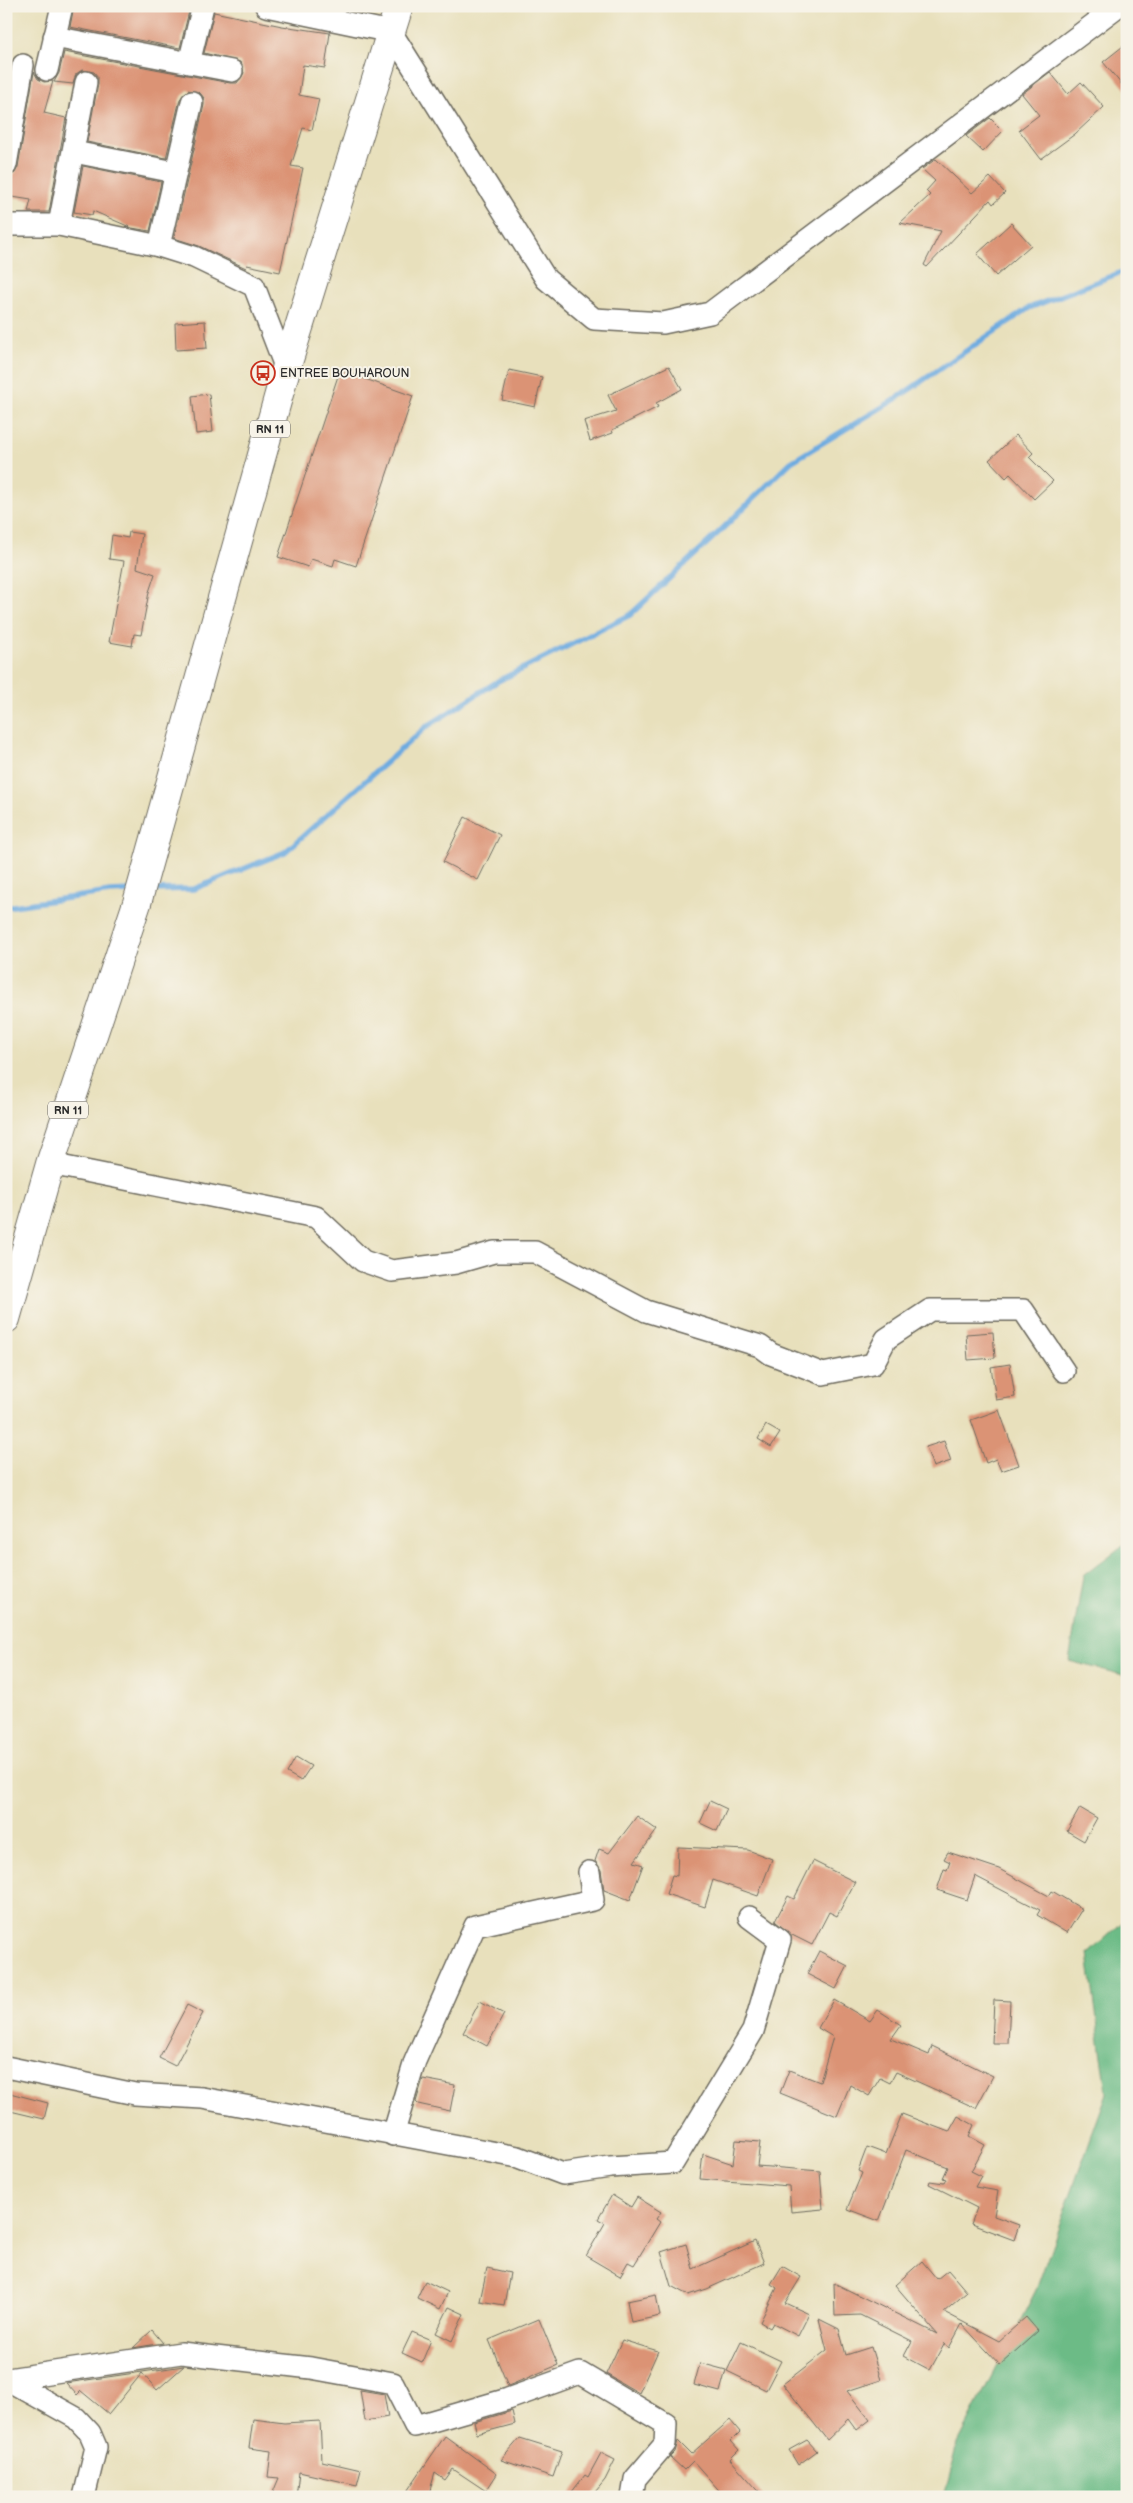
<svg xmlns="http://www.w3.org/2000/svg" width="1133" height="2503" viewBox="0 0 1133 2503" font-family="'Balsamiq Sans',sans-serif">
  <style>
    .forest { fill: #6cbb86; stroke: #4c7358 }
    .lines { fill: none; stroke-linecap: round; stroke-linejoin: round }
    .stream { stroke: #6dabe0; stroke-width: 5.5 }
    .building { fill: #db9374 }
    .minor-casing { stroke: #6d6a5e; stroke-width: 24 }
    .primary-casing { stroke: #6d6a5e; stroke-width: 30 }
    .minor { stroke: #fff; stroke-width: 21 }
    .primary { stroke: #fff; stroke-width: 28 }
    .labels { text-anchor: middle; stroke-width: 4; stroke-linejoin: round; paint-order: stroke }
    .shield { fill: #f7f3e8; stroke: #686764; stroke-width: 1 }
    .shield-label { font-size: 11px; font-weight: bold; fill: #2b2b2b }
    .poi-label { font-size: 12px; fill: #2b2b2b; stroke: #f7f3e8; text-anchor: start }
  </style>
  <rect width="100%" height="100%" fill="#f7f3e8"/>
  <filter id="ink" filterUnits="userSpaceOnUse"><feTurbulence type="fractalNoise" baseFrequency=".02" numOctaves="2"/><feDisplacementMap in="SourceGraphic" scale="10" xChannelSelector="R" yChannelSelector="G"/><feConvolveMatrix kernelMatrix="1 2 1 2 8 2 1 2 1" color-interpolation-filters="sRGB"/></filter>
  <filter id="wash" filterUnits="userSpaceOnUse"><feTurbulence type="fractalNoise" baseFrequency=".0096" numOctaves="4" result="noise"/><feDisplacementMap in="SourceGraphic" scale="20" xChannelSelector="R" yChannelSelector="G"/><feGaussianBlur stdDeviation="1.12" result="paint"/><feColorMatrix in="noise" values="0 0 0 0 0 0 0 0 0 0 0 0 0 0 0 0 0 1.4 0 .05"/><feComposite in="paint" operator="in"/></filter>
  <g filter="url(#wash)">
    <rect width="100%" height="100%" fill="#e8e0bc"/>
    <g class="forest">
      <path d="M1127,1542V1676L1069,1661L1083,1576Z"/>
      <path d="M1127,1918V2497H944L958,2443L1036,2290L1107,2093L1088,1954Z"/>
    </g>
    <g class="lines">
      <g class="stream">
        <path d="M149,890L194,889L285,852L426,727L498,681L630,615L716,535L791,462L894,400L1029,308L1127,270"/>
        <path d="M6,907L110,892L132,891"/>
      </g>
    </g>
    <g id="blocks">
      <g class="building">
        <path d="M74,6H184L190,7L180,48L70,27Z"/>
        <path d="M214,12L282,26L330,33L325,68L303,65L299,95L319,99L312,130L303,128L291,166L303,168L280,272L247,265L246,268L199,246L174,238L204,105V98L200,93L188,90L180,99L166,158L87,142L98,84V77L94,72L82,70L76,74L73,84L54,82L59,73L64,52L230,83H237L244,73L240,62L204,53Z"/>
        <path d="M1127,43V91L1103,62Z"/>
        <path d="M34,72L38,79L44,82L53,81L44,113L66,118L49,212H28L31,200L6,196V177L15,173L18,167Z"/>
        <path d="M1050,72L1068,94L1081,82L1104,107L1075,134L1041,159L1019,130L1039,115L1022,94Z"/>
        <path d="M990,118L1003,131L983,152L966,136Z"/>
        <path d="M936,159L972,193L990,177L1005,193L993,204L990,200L927,267L924,265L941,231L900,223L930,195L926,191L935,181L922,169Z"/>
        <path d="M83,166L161,182L150,231L132,228L93,211L92,215L74,212Z"/>
        <path d="M1011,223L1031,245L996,276L977,254Z"/>
        <path d="M205,321L207,348L176,350L175,323Z"/>
        <path d="M669,366L682,389L656,403L658,407L612,430L613,433L590,441L584,421L616,411L608,395Z"/>
        <path d="M340,370L413,396L356,566L335,559L333,566L311,559L308,567L278,557Z"/>
        <path d="M509,370L542,377L535,407L502,400Z"/>
        <path d="M209,394L213,432L196,434L192,396Z"/>
        <path d="M1016,435L1033,453L1029,457L1053,481L1034,499L1010,474L1006,478L989,460Z"/>
        <path d="M129,532L142,534L137,568L155,574L149,592L141,635L134,634L132,646L109,642L124,561L109,559L112,535L128,538Z"/>
        <path d="M465,817L500,835L478,880L443,862Z"/>
        <path d="M993,1332L995,1358L968,1360L966,1334Z"/>
        <path d="M1010,1364L1015,1397L996,1400L991,1367Z"/>
        <path d="M999,1410L1019,1465L1001,1471L996,1459L986,1463L971,1420Z"/>
        <path d="M766,1425L780,1433L771,1447L758,1439Z"/>
        <path d="M944,1441L951,1461L933,1467L926,1447Z"/>
        <path d="M296,1757L311,1766L301,1781L287,1773Z"/>
        <path d="M710,1801L727,1809L717,1831L700,1823Z"/>
        <path d="M1080,1808L1097,1818L1084,1841L1067,1831Z"/>
        <path d="M637,1816L657,1830L634,1862L643,1865L630,1900L604,1890L601,1870L595,1861L599,1849L609,1853Z"/>
        <path d="M678,1847L748,1850L772,1859L758,1896L713,1880L705,1907L666,1894L672,1875L677,1876Z"/>
        <path d="M948,1852L999,1869L1049,1896L1052,1891L1082,1909L1067,1933L1037,1915L1040,1910L975,1876L967,1900L937,1890L944,1869L947,1870L950,1862L944,1859Z"/>
        <path d="M813,1861L855,1882L837,1916L829,1912L812,1945L790,1934L775,1921L788,1896L794,1899Z"/>
        <path d="M819,1951L848,1966L836,1989L807,1974Z"/>
        <path d="M834,2000L870,2021L878,2010L901,2025L891,2039L929,2055L932,2046L993,2076L976,2108L896,2072L890,2083L880,2078L869,2096L850,2085L837,2116L780,2093L789,2070L820,2082L833,2037L818,2028Z"/>
        <path d="M994,2000L1010,2001L1008,2043H992Z"/>
        <path d="M480,2001L504,2014L487,2046L463,2033Z"/>
        <path d="M187,2005L203,2013L175,2066L159,2058Z"/>
        <path d="M423,2079L455,2085L450,2111L418,2104L416,2102Z"/>
        <path d="M6,2092L48,2103L44,2119L6,2110Z"/>
        <path d="M902,2114L949,2132L958,2116L974,2125L969,2136L985,2145L971,2171L981,2176L975,2187L998,2191L994,2216L1019,2225L1014,2240L971,2224L977,2208L929,2184L930,2181L944,2183L946,2179L943,2178L948,2167L906,2150L879,2221L847,2209L862,2173L858,2171L867,2147L886,2154Z"/>
        <path d="M736,2140L760,2142L757,2166L820,2171L823,2209L791,2212L789,2186L700,2179L703,2154L733,2164Z"/>
        <path d="M612,2195L631,2207L637,2197L661,2212L656,2219L660,2222L634,2265L628,2262L620,2276L586,2256L605,2223L598,2219Z"/>
        <path d="M755,2241L764,2263L707,2289L688,2295L671,2286L661,2252L686,2244L693,2269Z"/>
        <path d="M922,2261L937,2279L948,2270L967,2292L944,2312L999,2341L1026,2317L1038,2331L1000,2365L962,2324L949,2348L945,2343L930,2370L904,2356L912,2341L860,2315L835,2316L834,2283L937,2334L895,2285Z"/>
        <path d="M782,2266L801,2277L785,2303L809,2314L798,2336L773,2323L770,2328L760,2322L777,2288L771,2284Z"/>
        <path d="M487,2268L510,2273L504,2305L480,2301Z"/>
        <path d="M425,2281L448,2292L440,2309L417,2298Z"/>
        <path d="M656,2295L660,2316L631,2322L627,2301Z"/>
        <path d="M449,2307L464,2314L452,2341L436,2333Z"/>
        <path d="M539,2319L558,2365L508,2386L489,2340Z"/>
        <path d="M819,2319L839,2329L846,2355L871,2347L881,2380L847,2391L870,2420L857,2430L849,2419L827,2440L783,2384L827,2350Z"/>
        <path d="M152,2330L163,2343L133,2348Z"/>
        <path d="M412,2332L431,2340L422,2362L402,2353Z"/>
        <path d="M622,2340L658,2351L639,2393L606,2374Z"/>
        <path d="M741,2342L781,2361L766,2390L727,2371Z"/>
        <path d="M700,2363L726,2370L720,2392L694,2385Z"/>
        <path d="M184,2366L157,2390L142,2373L109,2414L81,2391L77,2395L66,2383Z"/>
        <path d="M360,2390L384,2394L388,2417L365,2421Z"/>
        <path d="M512,2411L515,2424L477,2434L474,2422Z"/>
        <path d="M253,2419L284,2423L320,2421L322,2461L361,2470L357,2485L299,2472L296,2497H271L279,2478L268,2477L271,2451L249,2448Z"/>
        <path d="M730,2420L740,2432L731,2441L739,2450L730,2459L764,2497H725L693,2461L684,2470L670,2457L675,2452L678,2441L691,2454Z"/>
        <path d="M445,2436L497,2474L486,2491L453,2469L445,2480L435,2473L428,2497H403Z"/>
        <path d="M520,2438L562,2451L553,2477L501,2460Z"/>
        <path d="M807,2440L817,2451L798,2465L789,2450Z"/>
        <path d="M601,2453L615,2460L605,2480L591,2497H568L585,2475L588,2477Z"/>
      </g>
    </g>
  </g>
  <g filter="url(#ink)">
    <use href="#blocks" fill-opacity="0" stroke="#6d6a5e" stroke-width="1"/>
    <g class="lines">
      <g class="minor-casing">
        <g id="minor">
          <path d="M266,6L391,32L546,279L594,319L663,323L710,313L1118,6"/>
          <path d="M54,37L232,71"/>
          <path d="M189,63L203,6"/>
          <path d="M47,70L62,6"/>
          <path d="M74,152L175,172"/>
          <path d="M6,165L23,65"/>
          <path d="M6,225H59L159,246L194,257L254,286L286,369"/>
          <path d="M59,225L86,82"/>
          <path d="M159,246L192,102"/>
          <path d="M50,1164L316,1217L363,1261L392,1271L456,1263L494,1252H535L646,1311L760,1346L771,1354L823,1374L873,1364L886,1339L930,1310H1023L1064,1371"/>
          <path d="M6,2067L135,2094L202,2098L518,2157L563,2174L610,2167L673,2163L753,2031L780,1940L749,1917"/>
          <path d="M393,2135L415,2061L475,1926L593,1900L589,1872"/>
          <path d="M6,2379L76,2418L90,2433L96,2447L84,2497"/>
          <path d="M8,2379L181,2353L311,2368L393,2383L415,2426L508,2399L580,2373L666,2424L665,2444L635,2479L632,2497"/>
        </g>
      </g>
      <g class="primary-casing">
        <path id="primary" d="M6,1319L50,1164L137,903L286,369L399,6"/>
      </g>
      <use href="#minor" class="minor"/>
      <use href="#primary" class="primary"/>
    </g>
  </g>
  <defs>
    <g id="bus-ring" transform="scale(1.25)"><circle r="9.5" fill="#f7f3e8" stroke="#c8321e" stroke-width="1.5"/><path d="M-5-6H5V4H4V6H2V4H-2V6H-4V4H-5ZM-3.5-4V0h7V-4ZM-3.5 1.2v1.5H-2V1.2ZM2 1.2v1.5H3.5V1.2Z" fill="#c8321e"/></g>
  </defs>
  <g fill-rule="evenodd">
    <use href="#bus-ring" x="263" y="373"/>
  </g>
  <g class="labels">
    <g class="shield">
      <rect x="250" y="420.5" width="40" height="17" rx="4"/>
      <rect x="48" y="1101.5" width="40" height="17" rx="4"/>
    </g>
    <g class="shield-label">
      <text x="270" y="433">RN 11</text>
      <text x="68" y="1114">RN 11</text>
    </g>
    <g class="poi-label">
      <text x="280" y="377">ENTREE BOUHAROUN</text>
    </g>
  </g>
  <rect width="1133" height="2503" fill="none" stroke="#f7f3e8" stroke-width="25"/>
</svg>
